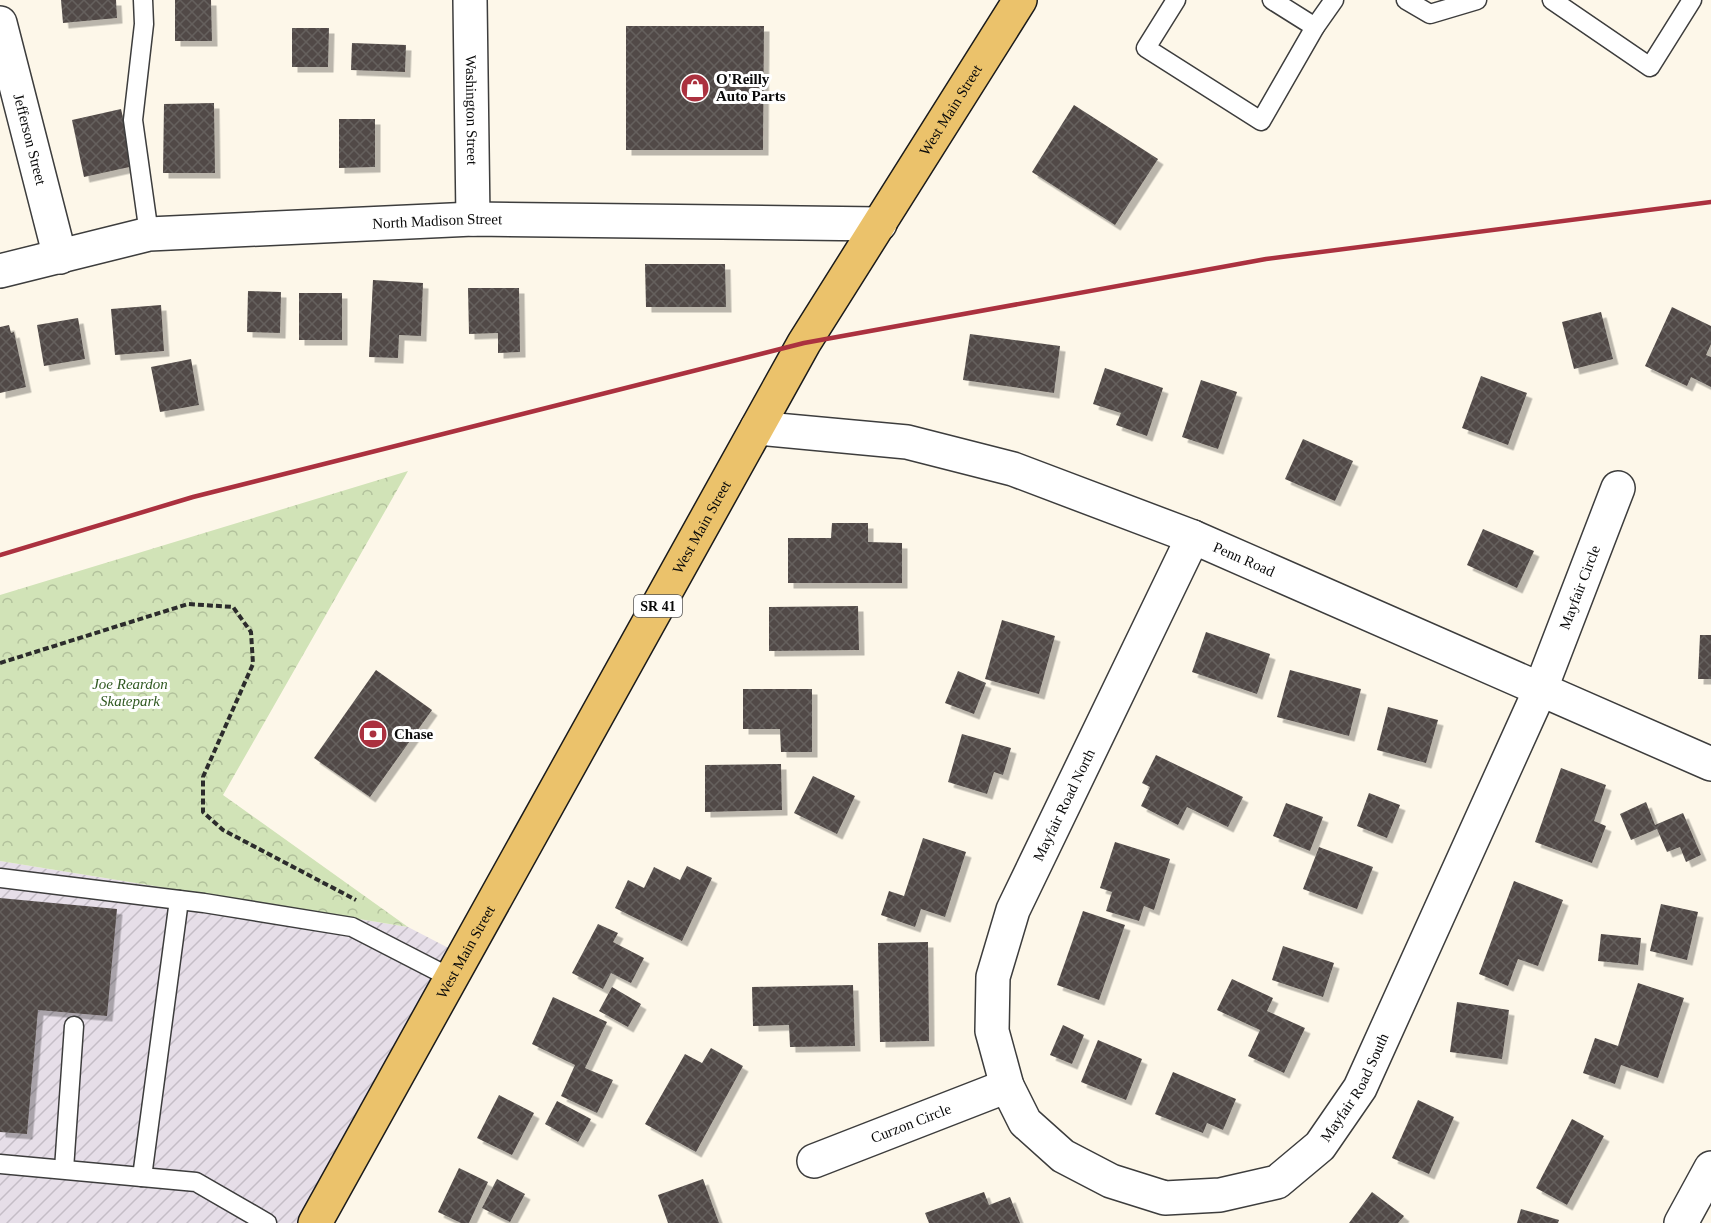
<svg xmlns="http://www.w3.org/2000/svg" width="1711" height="1223" viewBox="0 0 1711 1223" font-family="'Times New Roman',serif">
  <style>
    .industrial { fill: url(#industrial-furrows) }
    .park { fill: url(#park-crowns) }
    .building { fill: url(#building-cross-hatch); filter: url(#shadow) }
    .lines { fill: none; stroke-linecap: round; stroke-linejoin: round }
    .service-casing { stroke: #3d3d3d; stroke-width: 21 }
    .minor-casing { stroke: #3d3d3d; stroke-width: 36 }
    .primary-casing { stroke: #1b1b1b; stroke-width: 36 }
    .path { stroke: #2c2c2c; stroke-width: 4; stroke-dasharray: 6 3; stroke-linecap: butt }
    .service { stroke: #fff; stroke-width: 18 }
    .minor { stroke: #fff; stroke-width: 33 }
    .primary { stroke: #ebc26b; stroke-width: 33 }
    .rail { stroke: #ab313f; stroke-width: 4.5 }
    .labels { text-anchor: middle; stroke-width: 6; stroke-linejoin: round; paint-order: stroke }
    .shield { fill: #fff; stroke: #545454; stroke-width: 1.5 }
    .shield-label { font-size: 14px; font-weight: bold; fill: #0a0a0a }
    .poi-label { font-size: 15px; font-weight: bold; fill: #0a0a0a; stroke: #fff; text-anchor: start }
    .street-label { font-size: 15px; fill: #0a0a0a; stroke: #fff }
    .park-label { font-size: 15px; font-style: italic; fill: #315a22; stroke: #fff }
  </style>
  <defs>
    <pattern id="industrial-furrows" width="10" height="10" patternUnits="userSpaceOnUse" patternTransform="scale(1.5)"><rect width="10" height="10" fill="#e6dee8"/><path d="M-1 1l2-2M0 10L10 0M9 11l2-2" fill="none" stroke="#c4bdc6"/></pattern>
    <pattern id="park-crowns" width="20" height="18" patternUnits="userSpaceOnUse" patternTransform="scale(1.5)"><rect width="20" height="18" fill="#d1e3b7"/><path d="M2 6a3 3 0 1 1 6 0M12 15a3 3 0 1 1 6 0" fill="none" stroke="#b2c19c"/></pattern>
    <pattern id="building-cross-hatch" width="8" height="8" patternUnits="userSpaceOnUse" patternTransform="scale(1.5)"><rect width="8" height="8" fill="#514a47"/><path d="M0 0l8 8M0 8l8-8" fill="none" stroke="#65605d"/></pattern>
    <filter id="shadow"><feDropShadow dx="5.5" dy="5.5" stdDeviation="0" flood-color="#0004"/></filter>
  </defs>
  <rect width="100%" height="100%" fill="#fdf7e9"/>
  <path class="industrial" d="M0,861L408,927L464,956L315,1223H0Z"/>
  <path class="park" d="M408,471L223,795L408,927L0,861V595Z"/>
  <g class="building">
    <path d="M61,0H116L117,18L63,23Z"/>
    <path d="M175,0H211L212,41H175Z"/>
    <path d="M626,26H764L763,150H626Z"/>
    <path d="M292,28H329L328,67H292Z"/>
    <path d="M352,43L406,45L405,72L351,70Z"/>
    <path d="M214,103L215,173H163L164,104Z"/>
    <path d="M1074,105L1158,159L1115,225L1032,172Z"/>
    <path d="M121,109L134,166L84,177L72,120Z"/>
    <path d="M339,119H375V167L339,168Z"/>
    <path d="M645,264H725L726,307H646Z"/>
    <path d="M373,280L423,283L421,336L399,335L398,358L369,357Z"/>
    <path d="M468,288H519L520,352L498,353V333L469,334Z"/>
    <path d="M248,291L281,292L280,333L247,332Z"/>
    <rect x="299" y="293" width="43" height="47"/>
    <path d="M161,305L164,351L115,355L111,309Z"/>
    <path d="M1672,307L1711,326V344L1706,355L1711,357V387L1691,377L1687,386L1645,366Z"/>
    <path d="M1601,312L1613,359L1574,369L1562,322Z"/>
    <path d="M78,318L85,359L44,366L37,325Z"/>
    <path d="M9,325L11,333L14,332L26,387L0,393V327Z"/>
    <path d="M970,334L1060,346L1054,393L963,380Z"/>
    <path d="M191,359L199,405L160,412L151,367Z"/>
    <path d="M1105,368L1163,388L1147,436L1116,425L1121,413L1093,404Z"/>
    <path d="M1481,376L1527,393L1508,445L1462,428Z"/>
    <path d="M1201,380L1237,392L1218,449L1182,437Z"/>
    <path d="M1303,439L1353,461L1335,501L1285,479Z"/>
    <path d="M832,523H868V542L902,543V583H788V538H831Z"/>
    <path d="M1483,529L1534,551L1517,588L1467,565Z"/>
    <path d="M858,606L859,650L769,651V607Z"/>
    <path d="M1002,620L1055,636L1039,694L985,679Z"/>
    <path d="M1206,632L1270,654L1257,694L1192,672Z"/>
    <path d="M1700,635H1711V679H1698Z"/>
    <path d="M376,670L432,710L370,797L314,758Z"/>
    <path d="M1290,670L1361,689L1349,736L1277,717Z"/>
    <path d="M958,671L986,683L974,714L945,703Z"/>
    <path d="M743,689H812V752H781L780,729H743Z"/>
    <path d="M1388,707L1438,720L1426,763L1377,750Z"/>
    <path d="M962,734L1011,748L1003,775L994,772L987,794L948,782Z"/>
    <path d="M1156,755L1243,797L1228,827L1187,807L1178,825L1141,806L1150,787L1142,783Z"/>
    <path d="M781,764L782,810L705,812V765Z"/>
    <path d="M1561,768L1606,785L1594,821L1606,826L1592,863L1535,842Z"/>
    <path d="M813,776L855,796L837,834L794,813Z"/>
    <path d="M1369,793L1400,805L1387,838L1357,826Z"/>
    <path d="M1646,802L1655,825L1683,813L1701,855L1686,862L1680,847L1667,852L1657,829L1631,840L1620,814Z"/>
    <path d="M1286,803L1323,817L1310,851L1273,836Z"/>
    <path d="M923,838L966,852L945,917L921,909L915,927L881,915L889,891L904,896Z"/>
    <path d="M1115,842L1170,859L1154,910L1144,906L1139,921L1106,911L1112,892L1100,888Z"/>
    <path d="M1319,847L1373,867L1357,909L1303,889Z"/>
    <path d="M687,866L712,878L682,941L615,908L628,880L644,888L654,867L680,880Z"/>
    <path d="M1514,881L1563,900L1538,966L1518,959L1508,986L1479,974Z"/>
    <path d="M0,898L117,909L107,1016L38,1010L27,1134L0,1132Z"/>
    <path d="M1661,904L1698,912L1687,960L1650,951Z"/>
    <path d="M1083,911L1125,925L1099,1000L1057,985Z"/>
    <path d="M598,924L618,933L613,942L644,958L631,983L611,973L603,989L572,973Z"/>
    <path d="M1601,934L1641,938L1638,965L1598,961Z"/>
    <path d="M928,942L929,1041L880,1042L878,943Z"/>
    <path d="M1283,946L1334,963L1323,997L1272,980Z"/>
    <path d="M1232,979L1273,998L1267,1011L1305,1028L1284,1073L1248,1056L1260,1030L1217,1010Z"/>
    <path d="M1638,983L1684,998L1658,1078L1621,1065L1615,1084L1583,1073L1595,1038L1618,1046Z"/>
    <path d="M853,985L855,1046L790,1047L789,1025L753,1026L752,987Z"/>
    <path d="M612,987L641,1004L628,1027L599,1011Z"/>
    <path d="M553,997L607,1022L585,1068L613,1080L597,1113L561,1096L575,1065L532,1044Z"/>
    <path d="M1457,1002L1509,1010L1502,1059L1450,1052Z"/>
    <path d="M1063,1025L1084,1035L1072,1064L1050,1055Z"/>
    <path d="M1098,1040L1142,1059L1126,1100L1081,1082Z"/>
    <path d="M711,1048L743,1066L696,1152L645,1124L685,1054L702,1063Z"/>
    <path d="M1173,1072L1236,1099L1223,1130L1207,1123L1203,1133L1155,1114Z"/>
    <path d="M499,1095L534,1113L512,1155L477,1138Z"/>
    <path d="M1418,1100L1454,1117L1429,1174L1392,1158Z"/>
    <path d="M557,1101L591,1119L578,1142L545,1124Z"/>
    <path d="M1572,1119L1604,1136L1567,1205L1536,1188Z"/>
    <path d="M459,1168L488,1182L469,1223H461L438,1212Z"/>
    <path d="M497,1179L525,1194L510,1222L482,1208Z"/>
    <path d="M703,1179L719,1223H668L658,1195Z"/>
    <path d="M984,1192L989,1205L1010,1197L1020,1223H929L925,1213Z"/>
    <path d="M1372,1192L1404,1216L1398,1223H1349Z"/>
    <path d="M1521,1209L1559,1220L1558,1223H1517Z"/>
  </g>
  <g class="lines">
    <g class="service-casing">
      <g id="service">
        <path d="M143,0L144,24L133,120L149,234"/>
        <path d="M1176,0L1146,48L1261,121L1315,27L1334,0"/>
        <path d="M1272,0L1315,27"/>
        <path d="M1406,0L1430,14L1477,0"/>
        <path d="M1552,0L1650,67L1692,0"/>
        <path d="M0,878L204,903L352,927L451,978"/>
        <path d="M0,1164L196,1182L267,1223"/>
        <path d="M64,1169L74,1026"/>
        <path d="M142,1177L179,900"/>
      </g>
    </g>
    <g class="minor-casing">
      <g id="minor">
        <path id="s1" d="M470,0L473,219"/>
        <path id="s2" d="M0,23L60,257"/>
        <path id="s3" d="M0,271L149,234L473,219L880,224"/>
        <path id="s4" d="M757,428L907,442L1013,469L1193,537L1711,764"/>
        <path id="s5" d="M1193,537L1013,910L993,977L992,1031L1007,1086L1025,1122L1063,1156L1111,1181L1165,1198L1220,1195L1277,1182L1320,1146L1360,1088L1541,688L1618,488"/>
        <path id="s6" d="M814,1161L1007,1086"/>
        <path d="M1681,1223L1711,1168"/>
      </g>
    </g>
    <g class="primary-casing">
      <g id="primary">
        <path id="s7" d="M315,1223L804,343L1020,0"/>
      </g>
    </g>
    <path class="path" d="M0,663L188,604L233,607L251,632L253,664L203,777V812L223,830L356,900"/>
    <use href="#service" class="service"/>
    <use href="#minor" class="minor"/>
    <use href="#primary" class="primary"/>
    <path class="rail" d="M0,555L193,497L804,343L1266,259L1711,202"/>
  </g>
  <defs>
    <g id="shop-disc" transform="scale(1.5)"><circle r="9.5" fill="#ab313f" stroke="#fff"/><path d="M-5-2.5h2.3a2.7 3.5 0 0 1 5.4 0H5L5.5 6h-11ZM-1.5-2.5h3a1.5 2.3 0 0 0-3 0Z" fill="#fff"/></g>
    <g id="bank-disc" transform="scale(1.5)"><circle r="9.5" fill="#ab313f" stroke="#fff"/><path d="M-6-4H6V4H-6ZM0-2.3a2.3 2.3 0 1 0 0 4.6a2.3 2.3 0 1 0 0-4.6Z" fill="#fff"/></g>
  </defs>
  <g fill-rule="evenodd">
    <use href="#shop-disc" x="695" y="88"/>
    <use href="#bank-disc" x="373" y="734"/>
  </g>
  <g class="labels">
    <rect class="shield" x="634" y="595" width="48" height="22" rx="4.5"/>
    <g class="shield-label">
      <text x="658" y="611">SR 41</text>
    </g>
    <g class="poi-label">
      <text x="716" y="84">O'Reilly<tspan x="716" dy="17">Auto Parts</tspan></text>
      <text x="394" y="739">Chase</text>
    </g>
    <g class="street-label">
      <text dy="5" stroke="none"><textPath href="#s1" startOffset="110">Washington Street</textPath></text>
      <text dy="5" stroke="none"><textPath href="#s7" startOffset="1282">West Main Street</textPath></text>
      <text dy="5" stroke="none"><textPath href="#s2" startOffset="120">Jefferson Street</textPath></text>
      <text dy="5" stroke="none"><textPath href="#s3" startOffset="442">North Madison Street</textPath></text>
      <text dy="5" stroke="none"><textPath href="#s7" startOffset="796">West Main Street</textPath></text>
      <text dy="5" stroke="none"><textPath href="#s4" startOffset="508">Penn Road</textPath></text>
      <text dy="5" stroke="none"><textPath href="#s5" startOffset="1584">Mayfair Circle</textPath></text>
      <text transform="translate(1064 805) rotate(-64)" y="5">Mayfair Road North</text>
      <text dy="5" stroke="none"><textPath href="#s7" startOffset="310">West Main Street</textPath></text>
      <text dy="5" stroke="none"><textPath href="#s5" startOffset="1035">Mayfair Road South</textPath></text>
      <text dy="5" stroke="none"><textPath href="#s6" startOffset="104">Curzon Circle</textPath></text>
    </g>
    <g class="park-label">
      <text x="130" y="689">Joe Reardon<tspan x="130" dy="17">Skatepark</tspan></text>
    </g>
  </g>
</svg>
